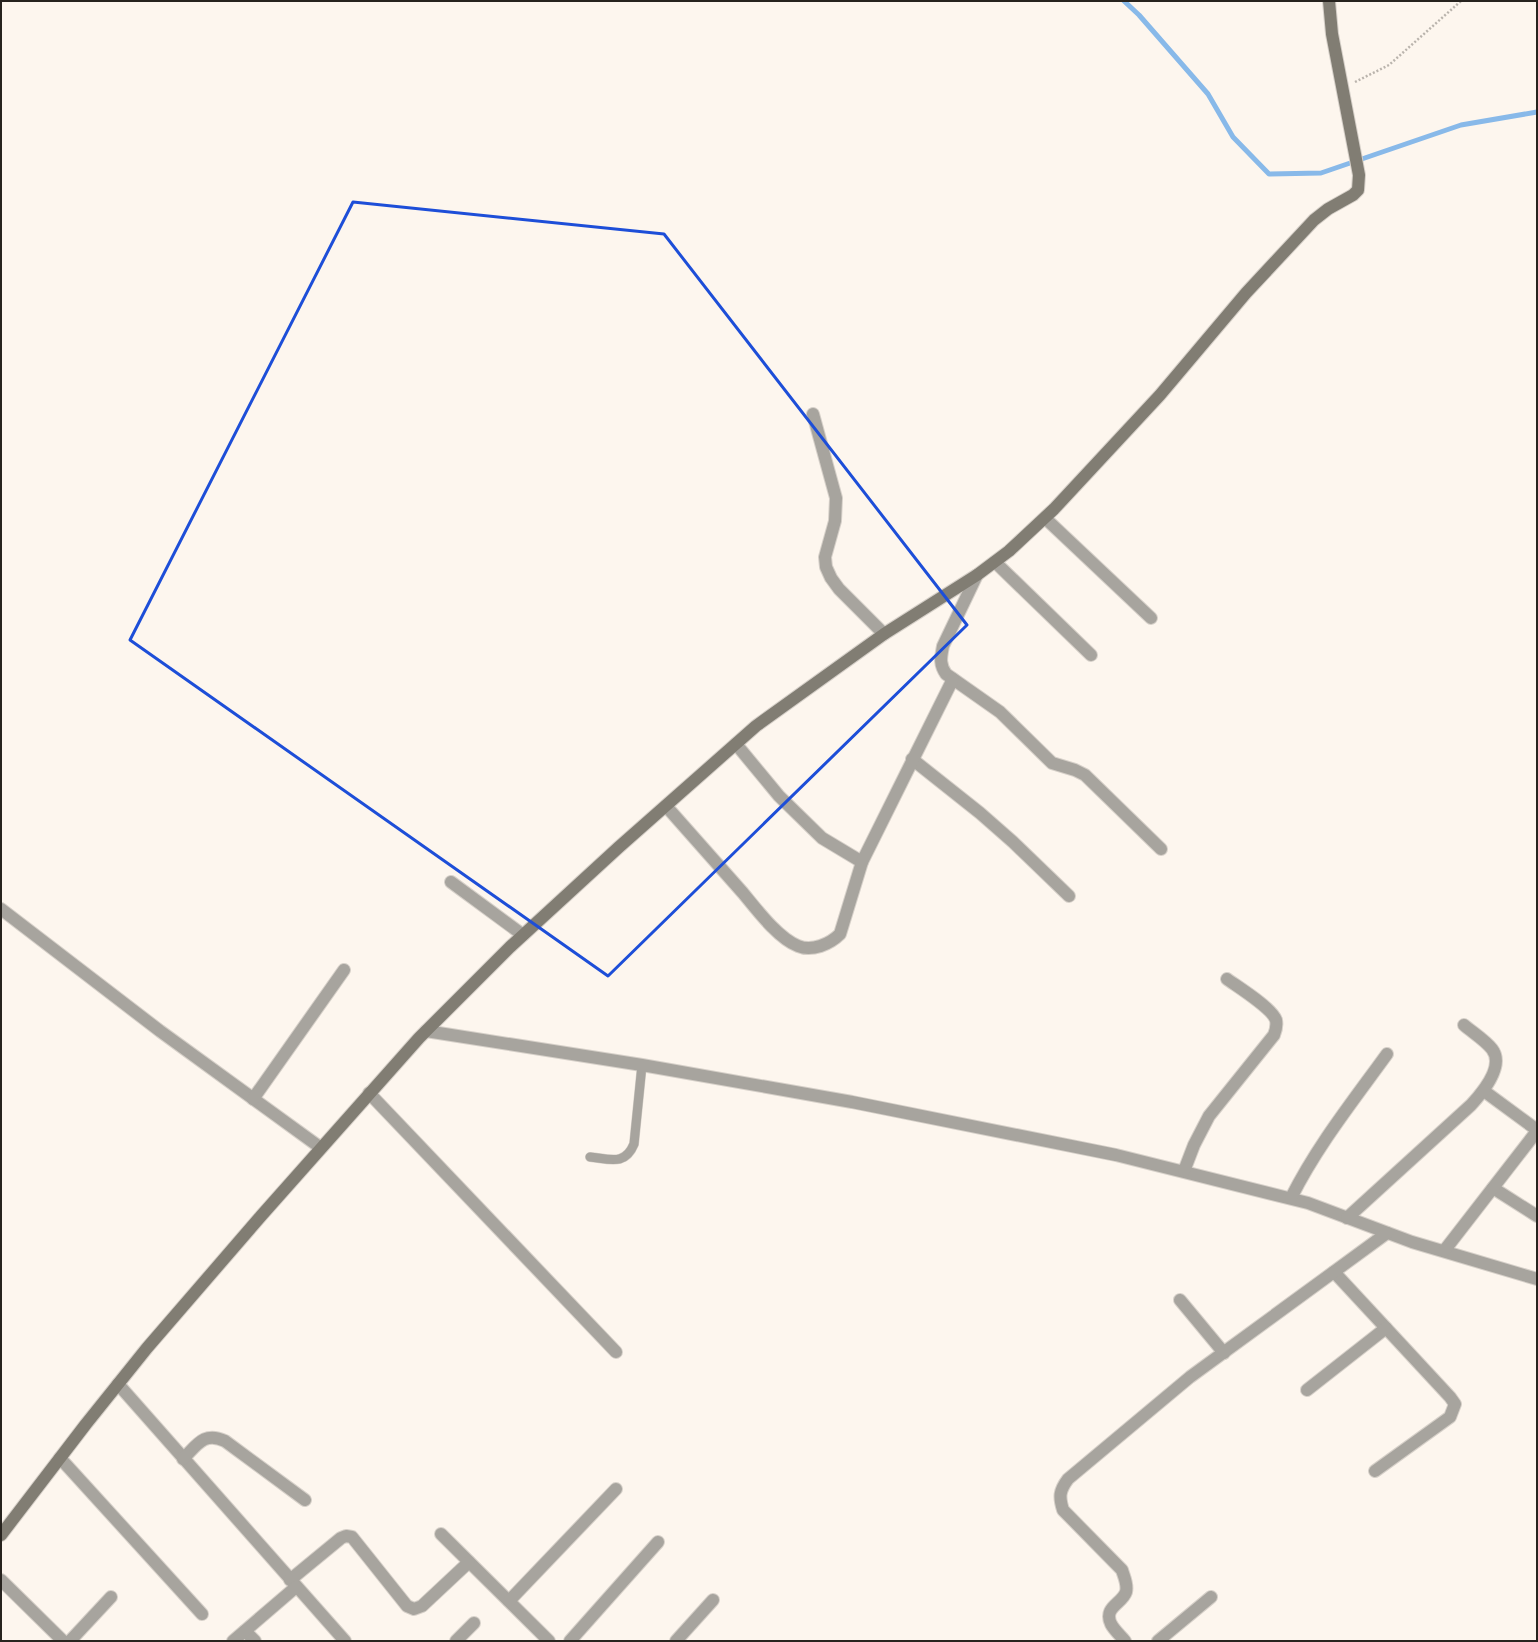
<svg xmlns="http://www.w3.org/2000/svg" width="1538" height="1642" viewBox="0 0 1538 1642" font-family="'Libre Baskerville',serif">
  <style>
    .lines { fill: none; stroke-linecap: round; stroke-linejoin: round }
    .stream { stroke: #88b9e9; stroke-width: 5 }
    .lane-casing { stroke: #d6d0c9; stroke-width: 10 }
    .street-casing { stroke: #d6d0c9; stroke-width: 14 }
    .secondary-casing { stroke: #d6d0c9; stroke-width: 14 }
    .path { stroke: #bab4ad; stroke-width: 2.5; stroke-dasharray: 2 2; stroke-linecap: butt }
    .lane { stroke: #a7a49e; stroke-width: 9 }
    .street { stroke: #a7a49e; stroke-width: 12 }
    .secondary { stroke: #817d73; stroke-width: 12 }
    .marked { fill: none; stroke: #1d4ed8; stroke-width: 3; stroke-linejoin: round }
  </style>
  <rect width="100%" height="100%" fill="#fdf6ee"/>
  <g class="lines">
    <path class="stream" d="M1124,1L1139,15L1208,94L1233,137L1269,174L1321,173L1461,125L1537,112"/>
    <g class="lane-casing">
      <path id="lane" d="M590,1157C610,1159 625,1166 634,1144L642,1065"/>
    </g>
    <g class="street-casing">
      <g id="street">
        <path d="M813,414L836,498L835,521L825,557L826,567L831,578L839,589L884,634"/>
        <path d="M1045,518L1151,618"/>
        <path d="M995,562L1091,655"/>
        <path d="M977,575L943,646C941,657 939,664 946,674L1000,712L1052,763L1075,770L1085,775L1161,849"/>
        <path d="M736,744L779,796L822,838L862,862"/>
        <path d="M912,759L980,813L1013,842L1069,896"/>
        <path d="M666,806C692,835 717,864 743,893C757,910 778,938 798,946C812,952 830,944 840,934L862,862L953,679"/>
        <path d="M451,882L523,935"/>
        <path d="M1,909L160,1031L321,1148"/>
        <path d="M426,1031L642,1065L852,1102L1116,1155L1308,1203L1412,1242L1537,1279"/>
        <path d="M1484,1091L1537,1130"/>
        <path d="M369,1093L616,1352"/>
        <path d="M253,1099L344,970"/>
        <path d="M1184,1171L1194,1145L1209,1116L1274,1035C1276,1030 1277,1025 1276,1020C1272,1008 1238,987 1227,979"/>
        <path d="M1493,1188L1537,1216"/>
        <path d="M1291,1198C1317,1146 1353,1101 1387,1054"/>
        <path d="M1347,1218L1471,1105C1482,1093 1505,1066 1492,1049C1485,1040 1472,1032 1464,1025"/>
        <path d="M1444,1251L1537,1131"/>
        <path d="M1334,1272L1450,1397L1455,1404L1450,1417L1375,1471"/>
        <path d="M1180,1300L1224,1353"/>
        <path d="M118,1384L345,1641"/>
        <path d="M1307,1390L1386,1328"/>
        <path d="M60,1458L202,1614"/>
        <path d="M183,1459C197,1445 204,1431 225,1441L305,1500"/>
        <path d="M441,1534L549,1641"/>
        <path d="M1,1580L63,1641"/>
        <path d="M290,1580L341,1538L346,1536L352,1537L407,1606L414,1609L422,1606L469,1562"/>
        <path d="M509,1601L616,1489"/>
        <path d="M245,1631L255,1641"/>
        <path d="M70,1641L111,1597"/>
        <path d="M233,1641L296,1587"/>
        <path d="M456,1641L474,1623"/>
        <path d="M570,1641L658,1542"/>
        <path d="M676,1641L713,1600"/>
        <path d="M1125,1641C1121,1636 1114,1630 1111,1624C1103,1607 1122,1604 1126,1592C1128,1584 1124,1577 1122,1570L1063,1510C1059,1497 1059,1491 1068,1479L1190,1377L1387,1233"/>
        <path d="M1158,1641L1211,1597"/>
      </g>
    </g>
    <g class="secondary-casing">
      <path id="secondary" d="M1,1535L86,1424L147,1348L261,1216L419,1038L510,947L619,847L756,726L884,634L977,575L1009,551L1054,509L1160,395L1246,293L1314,220L1328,209L1353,195L1358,190L1359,175L1332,34L1329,1"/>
    </g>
    <path class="path" d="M1355,82L1389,65L1461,1"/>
    <use href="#lane" class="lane"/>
    <use href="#street" class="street"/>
    <use href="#secondary" class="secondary"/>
  </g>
  <path class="marked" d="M353,202L664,234L967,625L608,976L130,640Z"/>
  <rect width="1538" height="1642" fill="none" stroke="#27231e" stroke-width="4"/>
</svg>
